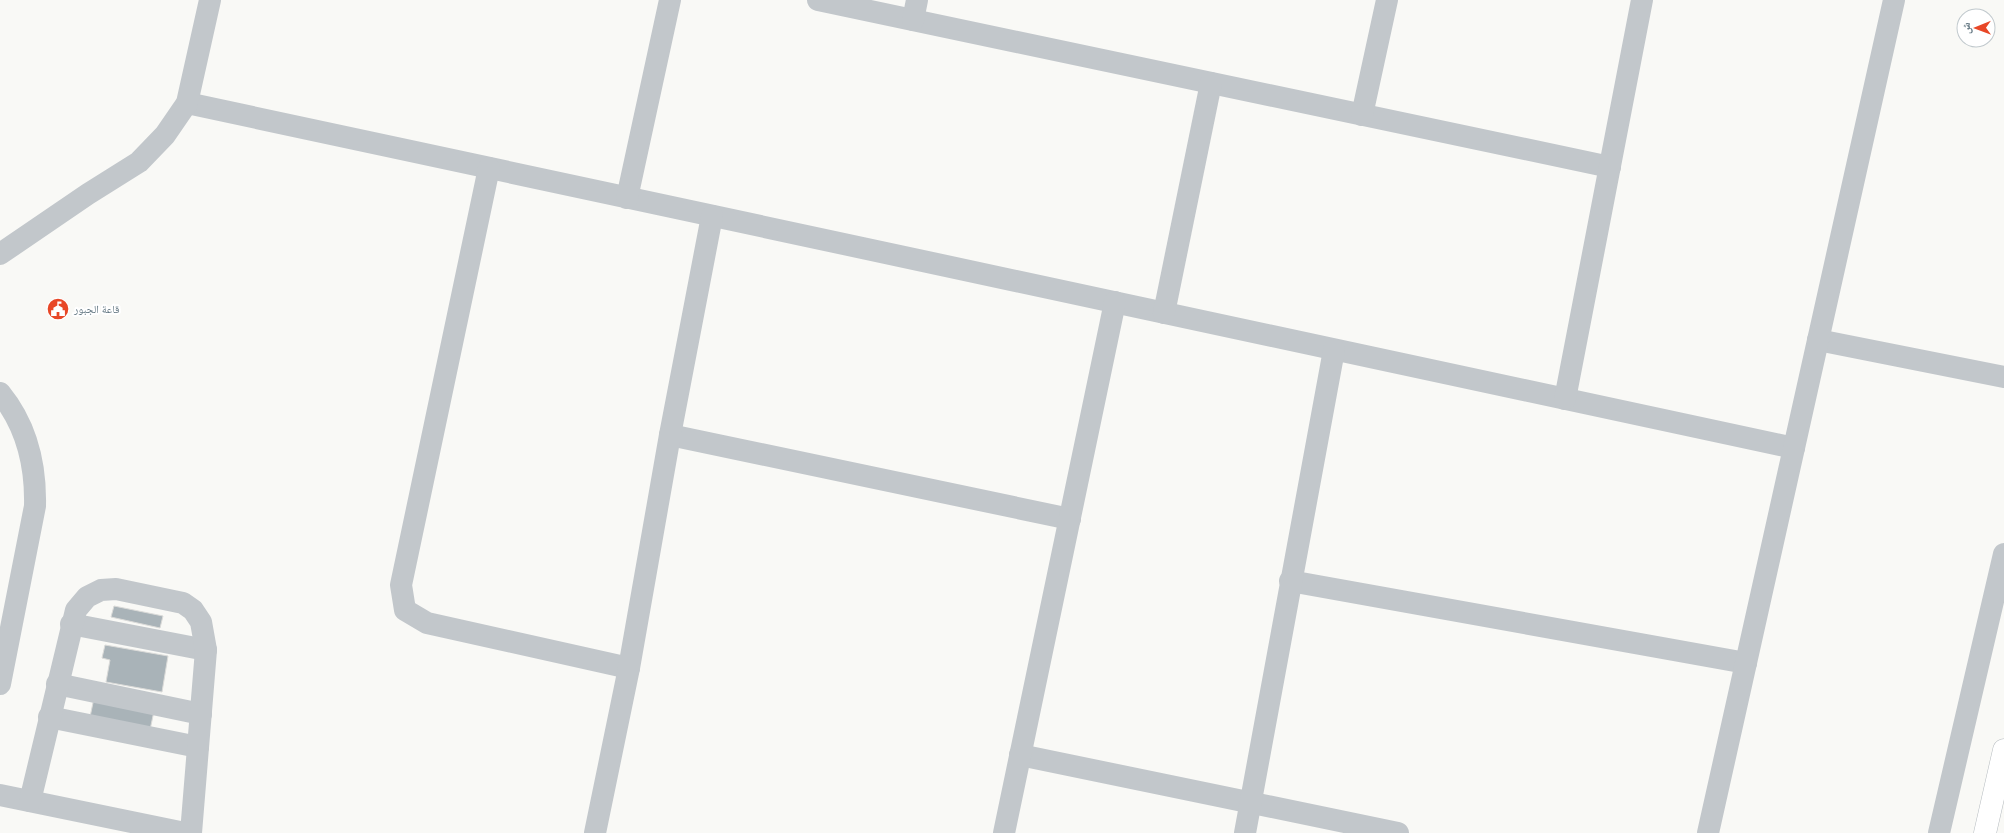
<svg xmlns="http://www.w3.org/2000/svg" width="2004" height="833" viewBox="0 0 2004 833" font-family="Raleway,'Noto Naskh Arabic',sans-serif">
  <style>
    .building { fill: #a9b3b8; stroke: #dbdbd9 }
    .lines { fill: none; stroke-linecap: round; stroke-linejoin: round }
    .major-casing { stroke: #b5bbbf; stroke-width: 23 }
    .minor { stroke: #c2c7cb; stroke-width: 22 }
    .major { stroke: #fff; stroke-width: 22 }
    .labels { text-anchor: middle; stroke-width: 4; stroke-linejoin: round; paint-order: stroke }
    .poi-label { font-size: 11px; fill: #637782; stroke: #fff; text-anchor: start }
  </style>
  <rect width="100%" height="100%" fill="#f9f9f6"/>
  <g class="building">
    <path d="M114,606L163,616L160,628L111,617Z"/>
    <path d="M105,645L168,656L162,692L106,682L110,660L102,658Z"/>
    <path d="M94,698L154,711L150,730L90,717Z"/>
  </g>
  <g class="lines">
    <g class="major-casing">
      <path id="major" d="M1985,833L2004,750"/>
    </g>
    <g class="minor">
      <path d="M818,0L1610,167"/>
      <path d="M913,20L917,0"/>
      <path d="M187,103L1794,448"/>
      <path d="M1362,115L1387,0"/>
      <path d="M489,168L401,585L405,610L427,623L629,668"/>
      <path d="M627,198L670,0"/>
      <path d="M0,254L88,194L139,162L165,135L187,103L210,0"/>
      <path d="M1164,313L1211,83"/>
      <path d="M1818,340L2004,377"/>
      <path d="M0,393C27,426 36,464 35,506L0,684"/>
      <path d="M1565,399L1642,0"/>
      <path d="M670,435L1070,519"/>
      <path d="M1290,581L1746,663"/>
      <path d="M71,624L206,650"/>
      <path d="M57,684L201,714"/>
      <path d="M49,717L198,747"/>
      <path d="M1020,755L1398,833"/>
      <path d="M0,795L185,833"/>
      <path d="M30,801L76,610L87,597L101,590L116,589L183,603L193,610L201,622L206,650L191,833"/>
      <path d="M595,833L629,668L670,435L712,216"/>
      <path d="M1004,833L1115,302"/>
      <path d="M1245,833L1334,350"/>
      <path d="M1708,833L1894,0"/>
      <path d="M1939,833L2004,554"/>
    </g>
    <use href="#major" class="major"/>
  </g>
  <defs>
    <g id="civic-disc" transform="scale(1.15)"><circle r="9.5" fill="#e84727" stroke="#fff"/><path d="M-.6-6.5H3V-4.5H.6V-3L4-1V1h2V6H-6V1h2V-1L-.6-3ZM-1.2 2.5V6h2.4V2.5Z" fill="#fff"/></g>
  </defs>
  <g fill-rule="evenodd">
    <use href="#civic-disc" x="58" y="309"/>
  </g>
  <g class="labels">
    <g class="poi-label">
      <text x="74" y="313">قاعة الجبور</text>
    </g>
  </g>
  <g transform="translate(1976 28) rotate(269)"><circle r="19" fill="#ffffff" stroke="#c1c9cd"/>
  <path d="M0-3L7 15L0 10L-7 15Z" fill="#e84727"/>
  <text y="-6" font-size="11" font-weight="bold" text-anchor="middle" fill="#637782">ش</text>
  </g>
</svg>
